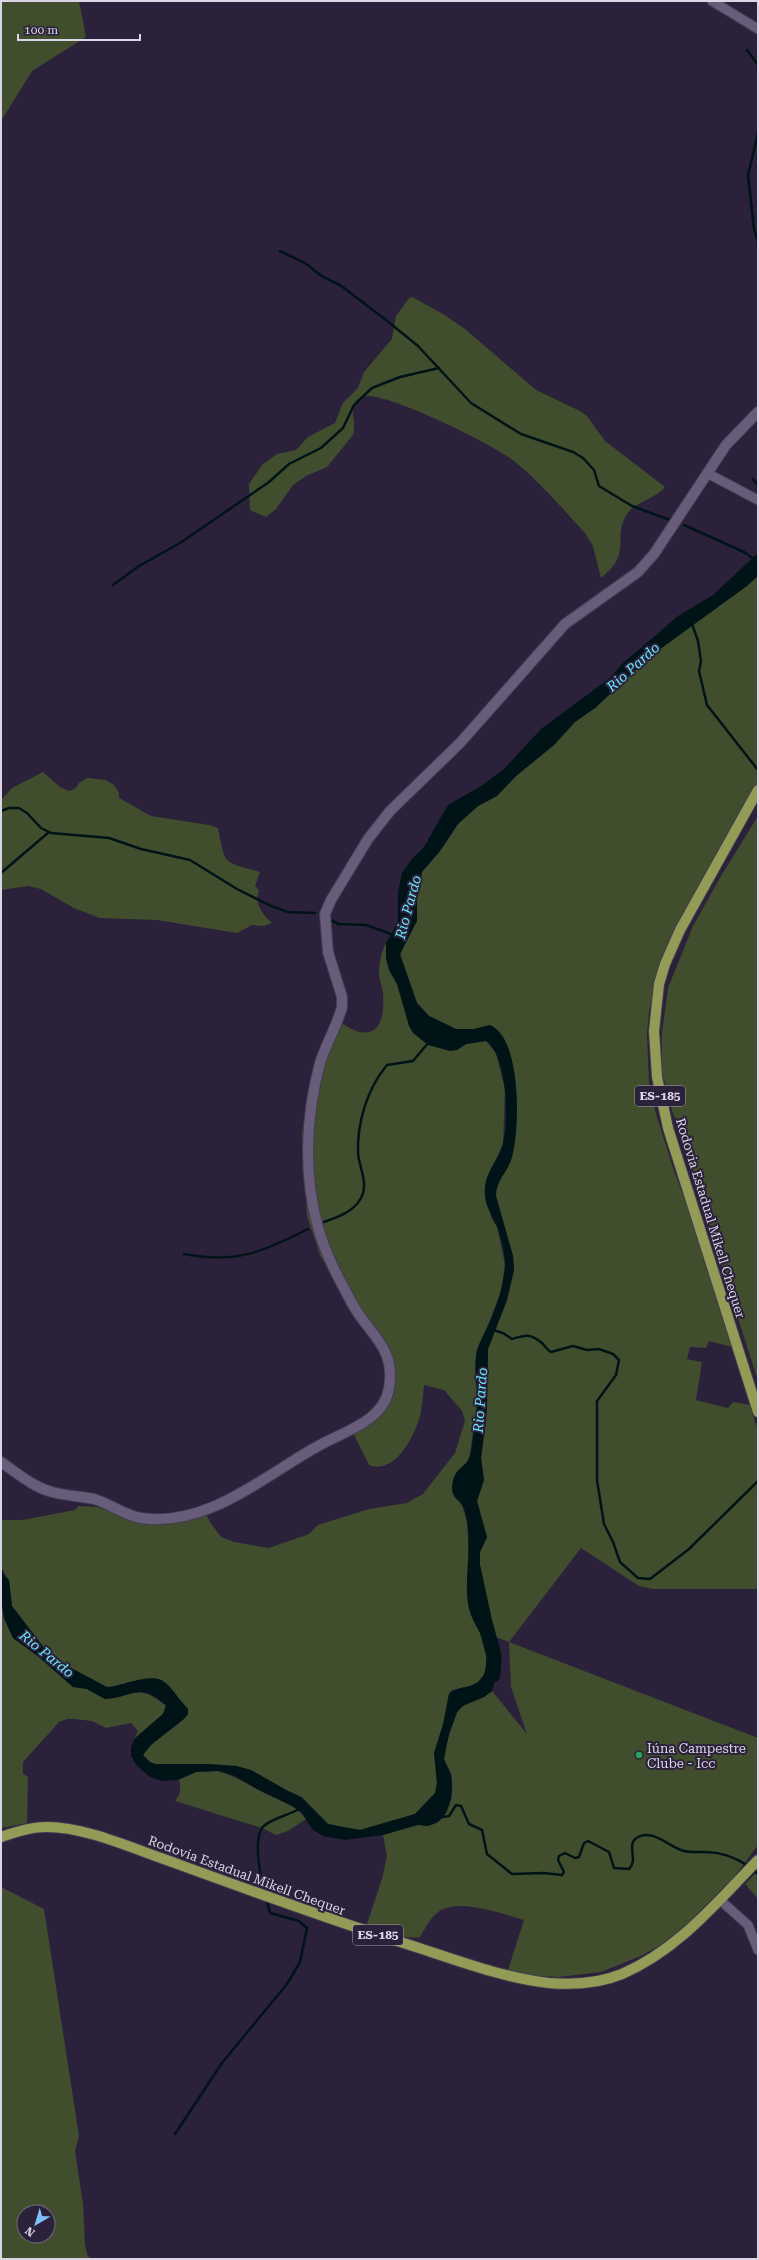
<svg xmlns="http://www.w3.org/2000/svg" width="759" height="2260" viewBox="0 0 759 2260" font-family="'Roboto Serif',serif">
  <style>
    .green { fill: #414e2d; fill-rule: evenodd }
    .water { fill: #001418 }
    .lines { fill: none; stroke-linecap: round; stroke-linejoin: round }
    .stream { stroke: #001418; stroke-width: 2.5 }
    .river { stroke: #001418; stroke-width: 15 }
    .minor-casing { stroke: #443b50; stroke-width: 11 }
    .tertiary-casing { stroke: #443b50; stroke-width: 12 }
    .primary-casing { stroke: #443b50; stroke-width: 12 }
    .minor { stroke: #675c7a; stroke-width: 9 }
    .tertiary { stroke: #675c7a; stroke-width: 10 }
    .primary { stroke: #929c56; stroke-width: 10 }
    .leisure-dot { fill: #2e9e5b; stroke: #2b213b; stroke-width: 1.5 }
    .labels { text-anchor: middle; stroke-width: 4; stroke-linejoin: round; paint-order: stroke }
    .shield { fill: #2b213b; stroke: #a69fb3; stroke-width: 1 }
    .shield-label { font-size: 12px; font-weight: bold; fill: #dbd5e6 }
    .street-label { font-size: 13px; fill: #dbd5e6; stroke: #2b213b }
    .poi-label { font-size: 13px; fill: #dbd5e6; stroke: #2b213b; text-anchor: start }
    .water-label { font-size: 14px; font-style: italic; fill: #65e8fa; stroke: #2b213b }
  </style>
  <rect width="100%" height="100%" fill="#2b213b"/>
  <g class="green">
    <path d="M1,1H79L86,37L32,71L1,121Z"/>
    <path d="M412,297L443,314L465,329L536,390L580,411L587,416L605,441L665,487C654,500 636,501 627,514C611,539 634,551 601,578L593,546L585,533C562,508 540,482 514,461C493,444 392,395 367,396C363,396 360,398 356,401C349,412 357,423 353,435L327,467L306,476L293,485L276,509L266,517L250,510L249,484L262,465L277,454L296,450L308,437L335,423L343,403L358,388L364,372L392,339L396,316L409,298Z"/>
    <path d="M758,576V791L658,975L649,1011L647,1035L649,1082L656,1114L675,1174L704,1250L733,1347L709,1341L706,1348L690,1347L687,1359L702,1362L696,1400L728,1408L733,1402L750,1405L758,1431V1589H653L639,1586L581,1548L509,1642L758,1738V1845L734,1877L686,1925L665,1942L643,1955L601,1972L559,1977L539,1976L508,1970L524,1920C503,1914 462,1899 441,1910C431,1916 426,1927 420,1937C402,1940 384,1930 367,1924L382,1879L387,1856L383,1835C394,1832 408,1825 419,1825C425,1825 428,1827 434,1824C450,1817 455,1792 451,1775C450,1770 445,1764 444,1758C444,1749 455,1716 459,1708L484,1697L492,1691L527,1734L511,1687L509,1642L493,1636V1625L480,1565V1552L487,1537L477,1501L484,1480L481,1458L486,1424L488,1349L507,1300L514,1270L513,1256L496,1196V1188L516,1112V1102L490,1025L474,1029H456L429,1016L417,1003L400,955L417,917V896L422,872L440,851L458,824L478,806L497,796L516,776L554,745L575,722L595,708L652,655Z"/>
    <path d="M43,772L60,787L69,791L76,788L79,783L88,778L106,780L114,785L119,793V798L151,816L209,825L218,828C226,867 222,861 260,872L255,886L259,890C254,903 262,914 272,923L264,926L252,925L237,933L157,920L100,918L74,908L41,889L28,886L1,890V800L12,788Z"/>
    <path d="M758,816V1381L672,1110L661,1068L662,1033L668,988L693,926L721,876Z"/>
    <path d="M386,943L389,970L397,984L405,1008L428,1045L457,1050L466,1044L486,1041L496,1053L505,1089L503,1144L486,1181L485,1198L492,1219L497,1227L505,1264L501,1292L477,1352V1408L471,1446L469,1459L454,1497L462,1505L467,1522L469,1562L467,1586L488,1648L487,1657L485,1673L478,1682L470,1687L452,1690L449,1694L443,1724L434,1753L437,1783L435,1793L415,1814L360,1830L340,1827L328,1824L302,1797L288,1791L251,1770L236,1766L208,1764H155L150,1763L143,1755L147,1748L164,1733L178,1724L188,1709L182,1702L121,1684L107,1688L58,1661L48,1653L12,1606L9,1581L1,1567V1520H23L75,1510L78,1506L97,1507L138,1521L204,1509L210,1522L221,1537L234,1542L269,1548L309,1534L318,1525L369,1509L407,1503L423,1494L455,1453L465,1421L462,1411L444,1390L424,1385C423,1395 422,1406 420,1416C414,1437 395,1475 369,1465L352,1431L370,1415L382,1396L386,1379L385,1358L360,1321L349,1308L320,1255L307,1216L302,1133L313,1070L332,1023L340,1022C372,1045 386,1028 383,994C383,987 379,980 379,973C379,964 382,950 386,943Z"/>
    <path d="M1,1599L4,1618L13,1638L39,1657L73,1687L87,1689L105,1699C135,1697 137,1682 166,1706L163,1714L134,1739L138,1731L131,1723L106,1728L92,1721L75,1719H67L59,1722L23,1762V1774L28,1777L27,1823L1,1828Z"/>
    <path d="M218,1771C236,1776 250,1786 266,1794C281,1801 296,1805 306,1819L288,1831L276,1835L262,1828L175,1801C181,1794 181,1788 179,1780L196,1772Z"/>
    <path d="M758,1871V1899L745,1884Z"/>
    <path d="M1,1887L44,1909L79,2136L75,2151L83,2204L85,2244L87,2254L90,2259H1ZM24,2212H48V2236H24Z"/>
  </g>
  <path class="water" d="M758,553V576L747,586L652,655L595,708L575,722L554,745L516,776L497,796L478,806L458,824L440,851L422,872L417,901V921L400,954L417,1003L429,1016L456,1029H474L490,1025C522,1038 520,1130 512,1157C508,1172 496,1180 496,1196L513,1256L514,1270L507,1300L488,1349L487,1409L481,1458L484,1480L477,1501L487,1537L480,1552V1565L493,1625L492,1648L497,1674L492,1691L484,1697L464,1705L457,1712L449,1734L444,1759L451,1774L452,1784L451,1799L446,1813L438,1822L428,1826L418,1825L383,1835L345,1840L323,1836L312,1829L302,1813L292,1806L257,1789L235,1776L218,1771L196,1772L177,1780L162,1781L150,1777L137,1766L131,1756V1747L134,1739L163,1714L166,1705C137,1681 135,1697 105,1699L87,1689L73,1687L39,1657L13,1638L4,1618L1,1599V1562L3,1574L9,1580L12,1606L48,1653L58,1661L107,1687C114,1687 122,1684 129,1682C168,1672 164,1682 188,1709V1714L184,1719L151,1745L143,1755L150,1762L155,1764H208L236,1766L251,1770L288,1791L301,1797L328,1824L360,1830L415,1814L435,1793L437,1783L434,1753L443,1725L449,1694C457,1684 480,1691 485,1671C493,1638 473,1632 468,1604C464,1577 472,1549 467,1522C466,1517 465,1509 462,1505C458,1497 452,1498 452,1488C453,1468 464,1469 469,1458C472,1452 472,1443 473,1437C474,1425 477,1413 477,1401C477,1386 474,1370 476,1355C478,1343 485,1333 490,1322C496,1307 502,1290 504,1274C507,1260 502,1242 498,1229C494,1218 486,1208 485,1196C483,1171 499,1162 503,1143C509,1119 507,1055 486,1041L466,1044L457,1050L450,1051L428,1045L413,1033L409,1026L397,984L389,970L386,959V943L398,922V892L402,873L412,859L424,847L448,805L481,786L504,769L541,729L610,678L621,665L678,616L713,595Z"/>
  <g class="lines">
    <g class="stream">
      <path d="M747,50L758,65"/>
      <path d="M758,133L748,175L754,229L758,242"/>
      <path d="M280,251L305,263L323,277L340,285L386,320L418,346L471,403L521,434L573,452L583,458L594,470L599,486L632,506L673,521"/>
      <path d="M753,479L758,485"/>
      <path d="M684,525L744,552L758,562"/>
      <path d="M113,585L139,566L180,543L269,482L289,464L321,448L343,428L354,405L372,388L400,377L439,368"/>
      <path d="M691,621L698,641L701,661L699,671L707,705L758,770"/>
      <path d="M1,811L9,808H19L27,813L41,828L51,833L109,838L141,849L190,860L237,889L271,906L288,912L315,913"/>
      <path d="M1,873L49,832"/>
      <path d="M328,919L339,924L366,925L394,935"/>
      <path d="M321,1223C335,1218 353,1213 361,1198C369,1183 359,1168 358,1153C357,1123 367,1089 387,1065L413,1061L429,1042"/>
      <path d="M184,1254C236,1264 263,1252 308,1229"/>
      <path d="M493,1330L503,1333L512,1339C525,1335 530,1333 542,1343C545,1346 547,1350 551,1352L573,1346L587,1350L599,1349L613,1354L619,1360L616,1375L597,1401V1480L604,1524L613,1542L620,1562L638,1578L650,1579L689,1549L758,1481"/>
      <path d="M441,1815L443,1817L449,1816L456,1805L461,1806L469,1824L482,1830L487,1854L512,1874L544,1873L562,1875L564,1872L558,1860L559,1856L565,1853L575,1858L579,1857L584,1843L588,1841L609,1852L614,1868L629,1869C639,1860 625,1844 638,1837C652,1829 669,1846 681,1850C689,1853 696,1852 705,1852C722,1852 735,1857 748,1866"/>
      <path d="M752,1869L758,1874"/>
      <path d="M263,1886C260,1873 252,1834 265,1825C274,1818 289,1815 299,1809"/>
      <path d="M175,2134L222,2063L287,1984L300,1962L307,1928L299,1921L270,1913L267,1902"/>
    </g>
    <path class="river" d="M486,1626L494,1656L493,1675"/>
    <g class="minor-casing">
      <g id="minor">
        <path d="M712,1L758,29"/>
        <path d="M707,473L758,500"/>
        <path d="M720,1900L748,1925L758,1950"/>
      </g>
    </g>
    <g class="tertiary-casing">
      <path id="tertiary" d="M1,1462C17,1473 33,1487 52,1492C66,1496 80,1496 94,1499C111,1504 123,1515 141,1518C208,1528 266,1474 320,1445C345,1431 384,1421 389,1388C396,1348 370,1335 353,1305C340,1281 325,1254 318,1227C303,1174 306,1115 320,1063C326,1044 337,1026 342,1007V997L328,952L325,914L331,900L368,839L390,811L460,743L565,624L638,572L654,554L726,445L758,412"/>
    </g>
    <g class="primary-casing">
      <g id="primary">
        <path d="M758,790L680,930L665,964L659,984L654,1031L657,1077L668,1128L758,1412"/>
        <path d="M1,1837C15,1832 30,1827 45,1827C81,1826 127,1846 161,1858C246,1889 330,1920 416,1947C459,1961 504,1978 549,1983C572,1985 600,1983 622,1974C678,1950 717,1902 758,1860"/>
      </g>
    </g>
    <use href="#minor" class="minor"/>
    <use href="#tertiary" class="tertiary"/>
    <use href="#primary" class="primary"/>
  </g>
  <circle class="leisure-dot" cx="639" cy="1755" r="4"/>
  <g class="labels">
    <g class="shield">
      <rect x="635" y="1086" width="50" height="20" rx="3"/>
      <rect x="353" y="1925" width="50" height="20" rx="3"/>
    </g>
    <g class="shield-label">
      <text x="660" y="1100">ES-185</text>
      <text x="378" y="1939">ES-185</text>
    </g>
    <g class="street-label">
      <text transform="translate(711 1218) rotate(73)" y="5">Rodovia Estadual Mikell Chequer</text>
      <text transform="translate(247 1875) rotate(20)" y="5">Rodovia Estadual Mikell Chequer</text>
    </g>
    <g class="poi-label">
      <text x="647" y="1753">Iúna Campestre<tspan x="647" dy="15">Clube - Icc</tspan></text>
    </g>
    <g class="water-label">
      <text transform="translate(633 667) rotate(-42)" y="5">Rio Pardo</text>
      <text transform="translate(408 907) rotate(-75)" y="5">Rio Pardo</text>
      <text transform="translate(480 1400) rotate(-86)" y="5">Rio Pardo</text>
      <text transform="translate(47 1654) rotate(39)" y="5">Rio Pardo</text>
    </g>
  </g>
  <rect width="759" height="2260" fill="none" stroke="#dbd5e6" stroke-width="4"/>
  <g transform="translate(36 2224) rotate(218)"><circle r="19" fill="#2b213b" stroke="#71697f"/>
  <path d="M0-3L7 15L0 10L-7 15Z" fill="#80bdfa"/>
  <text y="-6" font-size="11" font-weight="bold" text-anchor="middle" fill="#dbd5e6">N</text>
  </g>
  <path d="M18 34v6h122v-6" fill="none" stroke="#dbd5e6" stroke-width="2"/>
  <text x="24" y="34" font-size="12" fill="#dbd5e6" stroke="#2b213b" stroke-width="3" paint-order="stroke">100 m</text>
</svg>
